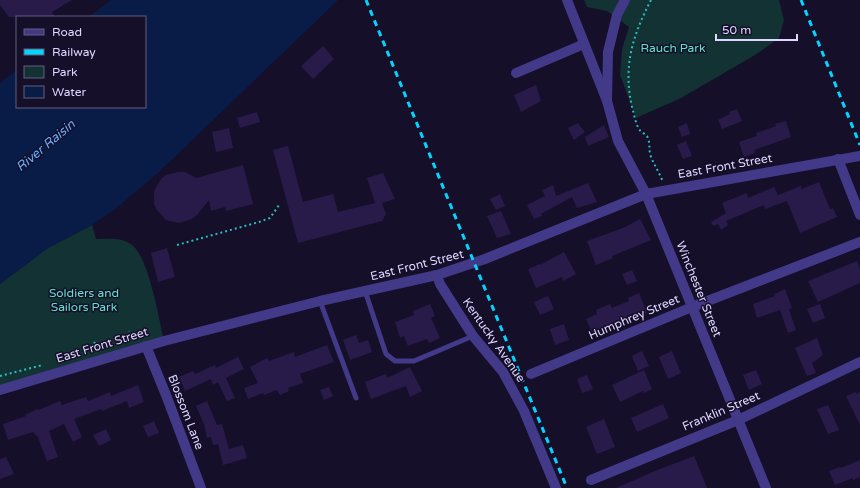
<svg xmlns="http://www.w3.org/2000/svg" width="860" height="488" viewBox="0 0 860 488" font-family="'Varela Round',sans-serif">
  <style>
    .green { fill: #123233 }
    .water { fill: #091c48 }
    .building { fill: #281b4a }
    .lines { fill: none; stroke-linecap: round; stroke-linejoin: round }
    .path { stroke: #2dbcbd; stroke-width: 2; stroke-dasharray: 2 3; stroke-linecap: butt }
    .service { stroke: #423989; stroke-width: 5 }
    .minor { stroke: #423989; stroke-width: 10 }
    .tertiary { stroke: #423989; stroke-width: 10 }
    .rail { stroke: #03d5ff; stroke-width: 3; stroke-dasharray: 6 5; stroke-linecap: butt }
    .labels { text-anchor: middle; stroke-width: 3; stroke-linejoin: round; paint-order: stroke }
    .park-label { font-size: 12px; fill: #5fe3cb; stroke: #150f29 }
    .street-label { font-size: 12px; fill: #ded7ff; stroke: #150f29 }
    .water-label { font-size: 13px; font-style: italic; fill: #65aeff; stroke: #150f29 }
  </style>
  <rect width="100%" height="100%" fill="#150f29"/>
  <g class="green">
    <path d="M584,0H779L784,20L779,38L755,55L681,98L636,118L620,75L622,49L629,27L607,11L587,7Z"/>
    <path d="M92,225L96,239C108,239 122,237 132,245C149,258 159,319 164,341L0,390V284L48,248Z"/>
  </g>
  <path class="water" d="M111,0H338L159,172L114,210L92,225L48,248L0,284V83L17,70V107H145V17H89Z"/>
  <g class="building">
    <path d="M0,0H72L52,12L55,17H9L0,5Z"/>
    <path d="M323,46L334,59L313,79L301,66Z"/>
    <path d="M536,85L541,101L521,112L514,95Z"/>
    <path d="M737,109L742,121L722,129L718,120L730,114L729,112Z"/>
    <path d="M257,112L260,122L240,128L237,118Z"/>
    <path d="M786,121L791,137L754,150L755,153L744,157L739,142L757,136L756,133L776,126L775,124Z"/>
    <path d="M578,123L585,132L574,140L568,128Z"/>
    <path d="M687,123L690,134L682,137L678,127Z"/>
    <path d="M604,125L609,137L588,146L585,137Z"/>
    <path d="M229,128L233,148L216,152L212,132Z"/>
    <path d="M686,141L692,156L683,159L677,145Z"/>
    <path d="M288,146L303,202L333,194L338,212L375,203L367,178L383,173L395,199L382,203L386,214L382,221L298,243L273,150Z"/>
    <path d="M243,165L253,204L226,211L225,207L211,211L209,200L197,215L192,219L179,223L166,220L157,210L154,204V191L161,179L166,175L178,172H185L196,178Z"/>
    <path d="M819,182L830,209L833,208L837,217L800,233L787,201L765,209L764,205L738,216L726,221L728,225L721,230L718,224L713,226L711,222L726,213L722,203L747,193L748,198L774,187L778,195L801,186L802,189Z"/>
    <path d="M588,183L597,202L577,208L572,197L541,214L542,216L534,219L527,205L545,196L542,190L553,185L556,196Z"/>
    <path d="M500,194L505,206L496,210L490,199Z"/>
    <path d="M501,211L511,234L497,238L487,216Z"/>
    <path d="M640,219L651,240L612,256L613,258L596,265L587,241L623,228Z"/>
    <path d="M167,248L175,277L158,282L151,253Z"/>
    <path d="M564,252L576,274L563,281L562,277L536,288L528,269L540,264V265Z"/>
    <path d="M857,261L860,269V283L818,302L808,281Z"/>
    <path d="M632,270L637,281L627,285L622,274Z"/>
    <path d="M785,289L792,308L789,309L796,330L788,333L780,310L757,318L753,304L775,296L774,294Z"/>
    <path d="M639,293L647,313L636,317L634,313L600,329L601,331L593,335L586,319L597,314L596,310L610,304L612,308L629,301L628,298Z"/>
    <path d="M548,296L554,309L540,315L534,302Z"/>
    <path d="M430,304L435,316L431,318L440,338L429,343L427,339L408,346L404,336L400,338L395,322L414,315L413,311Z"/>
    <path d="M820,304L825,318L813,323L807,309Z"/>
    <path d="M564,324L569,340L555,345L550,329Z"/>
    <path d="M356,335L359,343L368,340L372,352L350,360L343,340Z"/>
    <path d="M817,338L823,355L812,363L816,373L807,376L795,348Z"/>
    <path d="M327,345L334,362L300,374L303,383L288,388L289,391L280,395L277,390L264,395L263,393L248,399L244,388L258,383L250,367L267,358L269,361L294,352L295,357Z"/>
    <path d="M642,351L649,366L638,371L632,356Z"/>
    <path d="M672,351L681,373L668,379L659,357Z"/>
    <path d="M238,357L244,369L226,378L235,398L227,401L218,382L213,385L211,379L185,391L179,377L193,371L195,374L215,365L216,368Z"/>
    <path d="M410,367L422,391L410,397L406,386L371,399L365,382L386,374L387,378Z"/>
    <path d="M644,370L652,389L644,393L643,391L620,402L612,385Z"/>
    <path d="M756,370L762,384L749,390L743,375Z"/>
    <path d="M587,375L593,389L582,393L577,379Z"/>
    <path d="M138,385L144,402L129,408L127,401L102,411L101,409L74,419L82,437L73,442L64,424L49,431L58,457L47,461L37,435L36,436L33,432L8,440L3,424L26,416L25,415L37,409L38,410L60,401L62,405L86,397L88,401L110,392L111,396Z"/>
    <path d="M329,387L333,396L324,400L320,390Z"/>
    <path d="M856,392L857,394L860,392V425L846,396Z"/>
    <path d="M207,401L217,425L222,424L229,449L243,445L247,458L223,465L218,444L213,445L211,437L207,438L204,424L196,406Z"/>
    <path d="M663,404L669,418L637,432L631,418Z"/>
    <path d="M828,405L839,430L828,434L817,409Z"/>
    <path d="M604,419L615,447L597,454L586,427Z"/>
    <path d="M154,421L159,433L148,437L143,426Z"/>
    <path d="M106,429L111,440L99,446L93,435Z"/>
    <path d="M694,456L707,488H616L655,471Z"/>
    <path d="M6,457L14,474L0,479V459Z"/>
    <path d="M860,460V477L853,480V478L835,485L829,471L840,467L841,468Z"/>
  </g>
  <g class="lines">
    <g class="path">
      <path d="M651,0C632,37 623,66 632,107C634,114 635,121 638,127C640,133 646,133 648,138C650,144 649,148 650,154C653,163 659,172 663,182"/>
      <path d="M177,245L259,222L270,218L279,205"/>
      <path d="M129,341L130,335L129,331"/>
      <path d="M94,342L97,346L107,347"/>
      <path d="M0,376L43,365"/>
    </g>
    <g class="service">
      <path d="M365,291L386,354L395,361H414L473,336"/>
      <path d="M320,301L356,398"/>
    </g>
    <g class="minor">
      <path d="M567,0L607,101"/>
      <path d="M516,73L584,44"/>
      <path d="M838,159L860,215"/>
      <path d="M437,275L440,284L473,336L503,372L524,411L556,488"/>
      <path d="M146,346L166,395L201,488"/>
      <path d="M531,374L692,307L860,242"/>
      <path d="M591,480L738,420L860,362"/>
    </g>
    <g class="tertiary">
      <path d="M625,0L617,15L608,52L607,101L618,141L646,194L766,488"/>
      <path d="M0,390L164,341L320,301L437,275L485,259L646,194L860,156"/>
    </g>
    <g class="rail">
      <path d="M366,0L567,488"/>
      <path d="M801,0L860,145"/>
    </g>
  </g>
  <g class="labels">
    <g class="park-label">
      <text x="673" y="52">Rauch Park</text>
      <text x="84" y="297">Soldiers and<tspan x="84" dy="14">Sailors Park</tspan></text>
    </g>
    <g class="street-label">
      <text transform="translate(725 166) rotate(-10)" y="4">East Front Street</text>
      <text transform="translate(417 265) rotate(-14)" y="4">East Front Street</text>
      <text transform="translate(699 289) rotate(68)" y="4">Winchester Street</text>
      <text transform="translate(634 317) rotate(-23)" y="4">Humphrey Street</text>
      <text transform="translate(494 340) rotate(55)" y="4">Kentucky Avenue</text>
      <text transform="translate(102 345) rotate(-17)" y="4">East Front Street</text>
      <text transform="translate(721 411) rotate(-23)" y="4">Franklin Street</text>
      <text transform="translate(186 412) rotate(69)" y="4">Blossom Lane</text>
    </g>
    <g class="water-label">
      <text transform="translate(45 145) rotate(-40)" y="5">River Raisin</text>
    </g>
  </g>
  <rect x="16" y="16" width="130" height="92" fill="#150f29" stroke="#655f7f"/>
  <rect x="24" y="29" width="20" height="6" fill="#423989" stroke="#655f7f"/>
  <text x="52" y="36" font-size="12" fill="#ded7ff">Road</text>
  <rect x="24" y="49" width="20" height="6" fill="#03d5ff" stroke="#655f7f"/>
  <text x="52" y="56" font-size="12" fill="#ded7ff">Railway</text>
  <rect x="24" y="66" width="20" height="12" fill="#123233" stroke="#655f7f"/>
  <text x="52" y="76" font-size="12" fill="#ded7ff">Park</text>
  <rect x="24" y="86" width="20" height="12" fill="#091c48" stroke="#655f7f"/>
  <text x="52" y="96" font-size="12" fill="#ded7ff">Water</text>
  <path d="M716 34v6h81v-6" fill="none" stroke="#ded7ff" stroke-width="2"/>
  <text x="722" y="34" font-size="12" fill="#ded7ff" stroke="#150f29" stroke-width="3" paint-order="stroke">50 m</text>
</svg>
